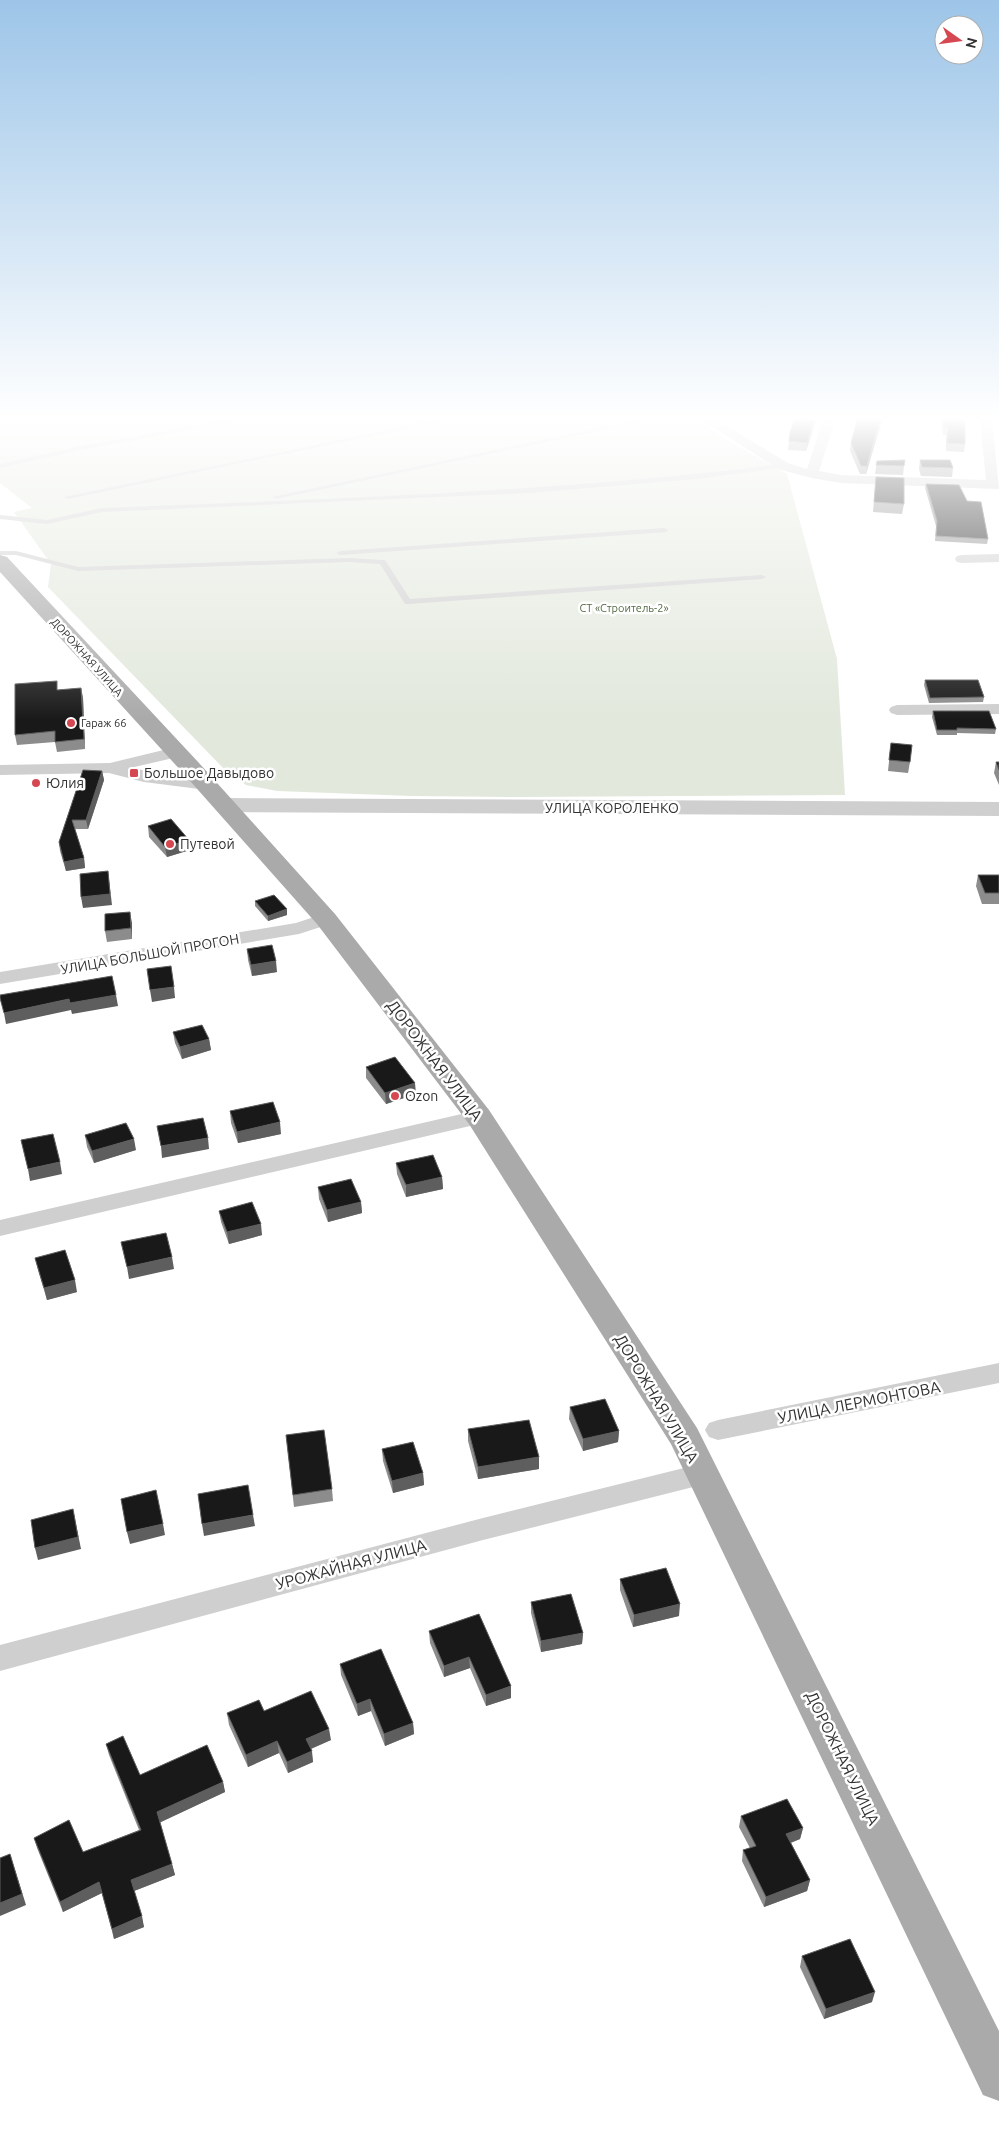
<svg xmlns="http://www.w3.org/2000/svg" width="999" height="2144" viewBox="0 0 999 2144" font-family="Ubuntu,sans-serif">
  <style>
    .green { fill: #e2e8dc }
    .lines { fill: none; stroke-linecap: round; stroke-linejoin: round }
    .service { fill: #cfcfcf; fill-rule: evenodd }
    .minor { fill: #cfcfcf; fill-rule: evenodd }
    .tertiary { fill: #cfcfcf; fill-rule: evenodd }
    .primary { fill: #aaa; fill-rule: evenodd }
    .wall { fill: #8c8c8c }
    .shaded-wall { fill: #5e5e5e }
    .building { fill: #191919; stroke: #5e5e5e }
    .poi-dot { fill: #d64851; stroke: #fff; stroke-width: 2 }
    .labels { text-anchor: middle; stroke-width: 5; stroke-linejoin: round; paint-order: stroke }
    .far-park-label { font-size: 11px; fill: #556b43; stroke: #fff }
    .far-street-label { font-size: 11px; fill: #323232; stroke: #fff }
    .far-poi-label { font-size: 11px; fill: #323232; stroke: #fff; text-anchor: start }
    .poi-label { font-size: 14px; fill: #323232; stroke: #fff; text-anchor: start }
    .street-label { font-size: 14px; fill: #323232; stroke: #fff }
    .near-street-label { font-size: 16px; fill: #323232; stroke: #fff }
  </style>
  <rect width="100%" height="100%" fill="#fff"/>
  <path class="green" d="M0,420H699L722,437L787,474L837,659L845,795L521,797L412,796L277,791L246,785L225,770L48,587L51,564L14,512L32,508L0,483Z"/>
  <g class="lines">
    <g class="service">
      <path d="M226,420H241L76,451L0,468V464L76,447Z"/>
      <path d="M436,420H450L68,499L64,497Z"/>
      <path d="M637,420L646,421L276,499L272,497Z"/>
      <path d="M783,464L786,466L785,467L698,479L529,493L102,512L47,524L0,519V515L47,520L102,508C330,499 557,492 783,464Z"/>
      <path d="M664,528L668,530L667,532L340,555L336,553L340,551Z"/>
      <path d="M0,551H16L78,567L349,558L382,560H385L410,599L762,575L766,577L762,579L408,604H405L380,564L349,562L78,571L16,555H0Z"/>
    </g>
    <g class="minor">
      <path d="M702,420H717L788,463L807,469L823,420H835L819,471L841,475L986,480L980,420H992L999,489L841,483L812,478L778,469Z"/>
      <path d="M999,554V562L962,563L957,562L955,559L957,556L962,555Z"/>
      <path d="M999,704V714L897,715L891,713L889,710L891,707L897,705Z"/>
      <path d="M176,747L182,748L184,752L182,756L130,768L207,780L213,781L216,785L213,789L207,790L144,782L109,773L0,775V765L110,763Z"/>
      <path d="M326,913L333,915L336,919L333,923L299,934L0,984V972L296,923Z"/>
      <path d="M479,1110L487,1112L490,1117L487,1122L0,1236V1220Z"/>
      <path d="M999,1363V1383L718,1440L709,1437L705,1430L709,1423L718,1420Z"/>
      <path d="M704,1463L713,1466L717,1474L713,1482L483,1540L0,1671V1645L483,1518Z"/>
    </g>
    <path class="tertiary" d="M225,798L999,802V816L225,812L217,810L214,805L217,800Z"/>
    <path class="primary" d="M0,555L7,557L199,763L335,914L489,1110L697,1428L999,2031V2101L983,2095L671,1444L469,1124L317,924L183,773L0,572Z"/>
  </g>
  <g class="wall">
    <path d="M794,420H816L806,451L788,450L790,432Z"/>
    <path d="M882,420L866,474H860L850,451L851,443Z"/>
    <path d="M941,420H964L965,444L964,452L946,451V435H943Z"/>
    <path d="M920,460L953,468L952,477L921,476L919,469Z"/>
    <path d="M877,461L904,466L903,475L875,474Z"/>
    <path d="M876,477L904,504L902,514L873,512Z"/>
    <path d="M926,484L988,539L987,544L935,541L936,526L925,488Z"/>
    <path d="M925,680L984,697L983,702L929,703L924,685Z"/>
    <path d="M81,688L83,698L85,749L57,752L55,742L17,745L15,735L58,690Z"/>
    <path d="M933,711L996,729L995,734L957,733V735H937L932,717Z"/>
    <path d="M891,743L910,762L908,773L888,771Z"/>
    <path d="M996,762H999V785L994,773Z"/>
    <path d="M102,771L104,780L88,829H75L84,858L85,868L66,871L60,851L59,842Z"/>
    <path d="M148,826L189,840L190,850L167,857L149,837Z"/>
    <path d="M978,875H999V904H982L976,886Z"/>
    <path d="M255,901L287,915L268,921L255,906Z"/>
    <path d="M132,923V939L107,942L105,931Z"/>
    <path d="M247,949L277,972L252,976L248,960Z"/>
    <path d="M173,1032L209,1039L211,1050L182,1059L175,1043Z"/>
    <path d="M366,1067L416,1094L386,1104L366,1078Z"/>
    <path d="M230,1111L281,1134L238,1143L231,1123Z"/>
    <path d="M85,1135L136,1150L94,1163L87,1147Z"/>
    <path d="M396,1163L442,1177L443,1189L406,1197L397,1174Z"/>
    <path d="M318,1187L361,1202L362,1213L328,1222L319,1199Z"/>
    <path d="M219,1211L262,1235L229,1244L221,1222Z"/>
    <path d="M35,1258L77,1292L47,1300L38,1270Z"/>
    <path d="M570,1407L619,1431L618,1442L583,1451L569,1419Z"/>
    <path d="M468,1429L539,1469L478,1479L468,1441Z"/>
    <path d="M286,1435L332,1489L333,1501L294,1507Z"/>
    <path d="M382,1449L423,1473L424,1485L393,1493L383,1461Z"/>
    <path d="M620,1579L679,1616L633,1627L620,1590Z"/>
    <path d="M531,1602L583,1633L582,1644L541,1652L531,1613Z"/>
    <path d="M479,1614L511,1686V1698L486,1706L470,1668L444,1677L430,1643L429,1631Z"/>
    <path d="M340,1664L413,1723L414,1734L385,1746L371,1711L358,1716L341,1675Z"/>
    <path d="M264,1711L331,1740L311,1749L313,1762L288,1773L279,1753L248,1767L229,1725L227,1713Z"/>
    <path d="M106,1744L140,1775L223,1782L225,1792L160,1822L172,1864L175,1875L134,1891L144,1927L114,1939L102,1893L63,1912L37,1848L34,1838L83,1852L139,1830L109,1755Z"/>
    <path d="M741,1816L803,1828L800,1839L791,1843L810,1880L807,1891L764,1907L742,1861L743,1850L750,1848L739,1827Z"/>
    <path d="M802,1956L872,2002L824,2019L800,1967Z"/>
  </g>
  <g class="shaded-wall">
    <path d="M814,420H816L806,451L807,443Z"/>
    <path d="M880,420H882L866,474L867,466Z"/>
    <path d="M81,688L83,698L85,749L84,739Z"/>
    <path d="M102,771L104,780L88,829L86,820Z"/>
    <path d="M189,840L190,850L167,857L165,847Z"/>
    <path d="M84,858L85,868L66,871L64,862Z"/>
    <path d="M108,871L112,905L83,908L81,897Z"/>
    <path d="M287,909V915L268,921V916Z"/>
    <path d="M130,912L132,923V939L131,928Z"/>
    <path d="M276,961L277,972L252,976L251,965Z"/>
    <path d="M174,987L175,998L152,1002L150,990Z"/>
    <path d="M116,995L118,1006L72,1014L71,1010L6,1024L4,1013L69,999Z"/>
    <path d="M209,1039L211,1050L182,1059L180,1047Z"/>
    <path d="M415,1083L416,1094L386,1104L385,1093Z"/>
    <path d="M280,1122L281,1134L238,1143L237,1132Z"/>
    <path d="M208,1138L209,1149L162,1158L161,1146Z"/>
    <path d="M134,1139L136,1150L94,1163L92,1151Z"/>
    <path d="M60,1162L62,1174L30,1181L28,1169Z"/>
    <path d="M442,1177L443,1189L406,1197V1185Z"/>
    <path d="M361,1202L362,1213L328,1222L327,1210Z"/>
    <path d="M261,1224L262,1235L229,1244L227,1232Z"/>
    <path d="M172,1257L174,1269L129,1279L127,1267Z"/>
    <path d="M75,1280L77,1292L47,1300L44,1288Z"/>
    <path d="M619,1431L618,1442L583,1451V1439Z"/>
    <path d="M539,1457V1469L478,1479V1467Z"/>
    <path d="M423,1473L424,1485L393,1493L392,1481Z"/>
    <path d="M73,1509L81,1549L38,1560L35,1548Z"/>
    <path d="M253,1515L255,1526L204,1536L202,1524Z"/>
    <path d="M163,1524L165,1535L130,1544L127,1532Z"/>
    <path d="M680,1604L679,1616L633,1627L634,1615Z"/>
    <path d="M583,1633L582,1644L541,1652V1641Z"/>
    <path d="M469,1657L470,1668L444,1677V1666Z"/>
    <path d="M511,1686V1698L486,1706V1695Z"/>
    <path d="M370,1699L371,1711L358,1716L357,1704Z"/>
    <path d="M413,1723L414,1734L385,1746L384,1734Z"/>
    <path d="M329,1729L331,1740L308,1750L306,1739Z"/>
    <path d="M277,1741L279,1753L248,1767L246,1755Z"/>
    <path d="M312,1751L313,1762L288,1773L287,1762Z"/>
    <path d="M223,1782L225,1792L159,1823L157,1812Z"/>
    <path d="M803,1828L800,1839L784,1845L786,1834Z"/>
    <path d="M10,1854L26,1905L0,1916V1903Z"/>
    <path d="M172,1864L175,1875L134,1891L131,1880Z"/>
    <path d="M810,1880L807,1891L764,1907L766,1897Z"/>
    <path d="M99,1882L102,1893L63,1912L60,1902Z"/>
    <path d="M142,1916L144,1927L114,1939L112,1929Z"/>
    <path d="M875,1992L872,2002L824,2019L826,2009Z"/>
  </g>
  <g class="building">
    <path d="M794,420H814L807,443L789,441L790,432Z"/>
    <path d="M857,420H880L867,466H861L851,443Z"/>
    <path d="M943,420H964L965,427V444L947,443L948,428L944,427Z"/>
    <path d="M905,460L904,466L876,465L877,461Z"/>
    <path d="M920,460H950L953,468L922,467Z"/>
    <path d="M876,477L904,478V504L874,502Z"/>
    <path d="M926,484L959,485L967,501L981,502L988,539L936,536L937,521Z"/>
    <path d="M925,680H978L984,697L930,698Z"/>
    <path d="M57,681V690L81,688L84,739L55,742V731L15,735V684Z"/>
    <path d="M933,711H989L996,729L957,728V730H937Z"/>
    <path d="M891,743L912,745L910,762L889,760Z"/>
    <path d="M996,762H999V770Z"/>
    <path d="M83,770L102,771L86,820H72L84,858L64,862L59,842Z"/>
    <path d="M171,819L189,840L165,847L148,826Z"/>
    <path d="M108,871L110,894L81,897L80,874Z"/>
    <path d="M978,875H999V893H985Z"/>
    <path d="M274,895L287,909L268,916L255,901Z"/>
    <path d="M130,912L131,928L105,931V914Z"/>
    <path d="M272,945L276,961L251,965L247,949Z"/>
    <path d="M171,966L174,987L150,990L147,969Z"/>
    <path d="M112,976L116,995L70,1003L69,999L4,1013L0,998V995Z"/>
    <path d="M202,1025L209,1039L180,1047L173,1032Z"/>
    <path d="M395,1057L415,1083L385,1093L366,1067Z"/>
    <path d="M273,1102L280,1122L237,1132L230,1111Z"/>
    <path d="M203,1118L208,1138L161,1146L157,1126Z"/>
    <path d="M126,1123L134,1139L92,1151L85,1135Z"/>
    <path d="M53,1134L60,1162L28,1169L21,1140Z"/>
    <path d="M433,1155L442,1177L406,1185L396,1163Z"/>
    <path d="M351,1179L361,1202L327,1210L318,1187Z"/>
    <path d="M252,1202L261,1224L227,1232L219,1211Z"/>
    <path d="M166,1233L172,1257L127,1267L121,1242Z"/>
    <path d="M65,1250L75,1280L44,1288L35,1258Z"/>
    <path d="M605,1399L619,1431L583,1439L570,1407Z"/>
    <path d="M529,1420L539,1457L478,1467L468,1429Z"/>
    <path d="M324,1430L332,1489L293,1495L286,1435Z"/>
    <path d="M413,1442L423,1473L392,1481L382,1449Z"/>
    <path d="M248,1485L253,1515L202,1524L198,1494Z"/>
    <path d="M156,1490L163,1524L127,1532L121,1499Z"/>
    <path d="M73,1509L78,1537L35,1548L31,1520Z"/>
    <path d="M666,1568L680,1604L634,1615L620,1579Z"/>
    <path d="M571,1594L583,1633L541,1641L531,1602Z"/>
    <path d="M479,1614L511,1686L486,1695L469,1657L444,1666L429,1631Z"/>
    <path d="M381,1649L413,1723L384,1734L370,1699L357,1704L340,1664Z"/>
    <path d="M311,1691L329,1729L306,1739L312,1751L287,1762L277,1741L246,1755L227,1713L259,1700L264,1711Z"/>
    <path d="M123,1736L140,1775L207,1745L223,1782L157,1812L172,1864L131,1880L142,1916L112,1929L99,1882L60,1902L34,1838L69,1820L83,1852L141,1830L106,1744Z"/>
    <path d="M787,1799L803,1828L786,1834L810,1880L766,1897L743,1850L756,1846L741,1816Z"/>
    <path d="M10,1854L22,1894L0,1903V1858Z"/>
    <path d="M850,1939L875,1992L826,2009L802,1956Z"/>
  </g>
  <linearGradient id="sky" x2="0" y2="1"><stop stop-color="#9dc5e8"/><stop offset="0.58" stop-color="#fff"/><stop offset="1" stop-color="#fff" stop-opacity="0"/></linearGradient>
  <rect width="999" height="720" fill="url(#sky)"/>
  <g class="poi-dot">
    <circle cx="71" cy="723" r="5"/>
    <rect x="129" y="768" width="10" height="10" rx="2.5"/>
    <circle cx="36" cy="783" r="5"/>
    <circle cx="170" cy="844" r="5"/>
    <circle cx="395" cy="1096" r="5"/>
  </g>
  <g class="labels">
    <g class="far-park-label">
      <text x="624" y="612">СТ «Строитель-2»</text>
    </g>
    <g class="far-street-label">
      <text transform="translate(87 657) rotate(48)" y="4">ДОРОЖНАЯ УЛИЦА</text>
    </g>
    <g class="far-poi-label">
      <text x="81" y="727">Гараж 66</text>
    </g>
    <g class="poi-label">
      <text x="144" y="778">Большое Давыдово</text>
      <text x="46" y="788">Юлия</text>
      <text x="180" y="849">Путевой</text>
      <text x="405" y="1101">Ozon</text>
    </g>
    <g class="street-label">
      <text x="612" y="813">УЛИЦА КОРОЛЕНКО</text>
      <text transform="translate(150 954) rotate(-10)" y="5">УЛИЦА БОЛЬШОЙ ПРОГОН</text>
    </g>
    <g class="near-street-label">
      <text transform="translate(435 1060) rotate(53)" y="6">ДОРОЖНАЯ УЛИЦА</text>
      <text transform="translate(657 1398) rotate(59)" y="6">ДОРОЖНАЯ УЛИЦА</text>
      <text transform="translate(859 1402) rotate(-11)" y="6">УЛИЦА ЛЕРМОНТОВА</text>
      <text transform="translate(351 1564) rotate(-15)" y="6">УРОЖАЙНАЯ УЛИЦА</text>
      <text transform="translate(843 1758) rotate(64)" y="6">ДОРОЖНАЯ УЛИЦА</text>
    </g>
  </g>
  <g transform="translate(959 40) rotate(104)"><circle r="24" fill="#ffffff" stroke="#adadad"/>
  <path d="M0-4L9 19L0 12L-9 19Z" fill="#d64851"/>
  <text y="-8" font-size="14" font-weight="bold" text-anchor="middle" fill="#323232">N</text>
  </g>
</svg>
